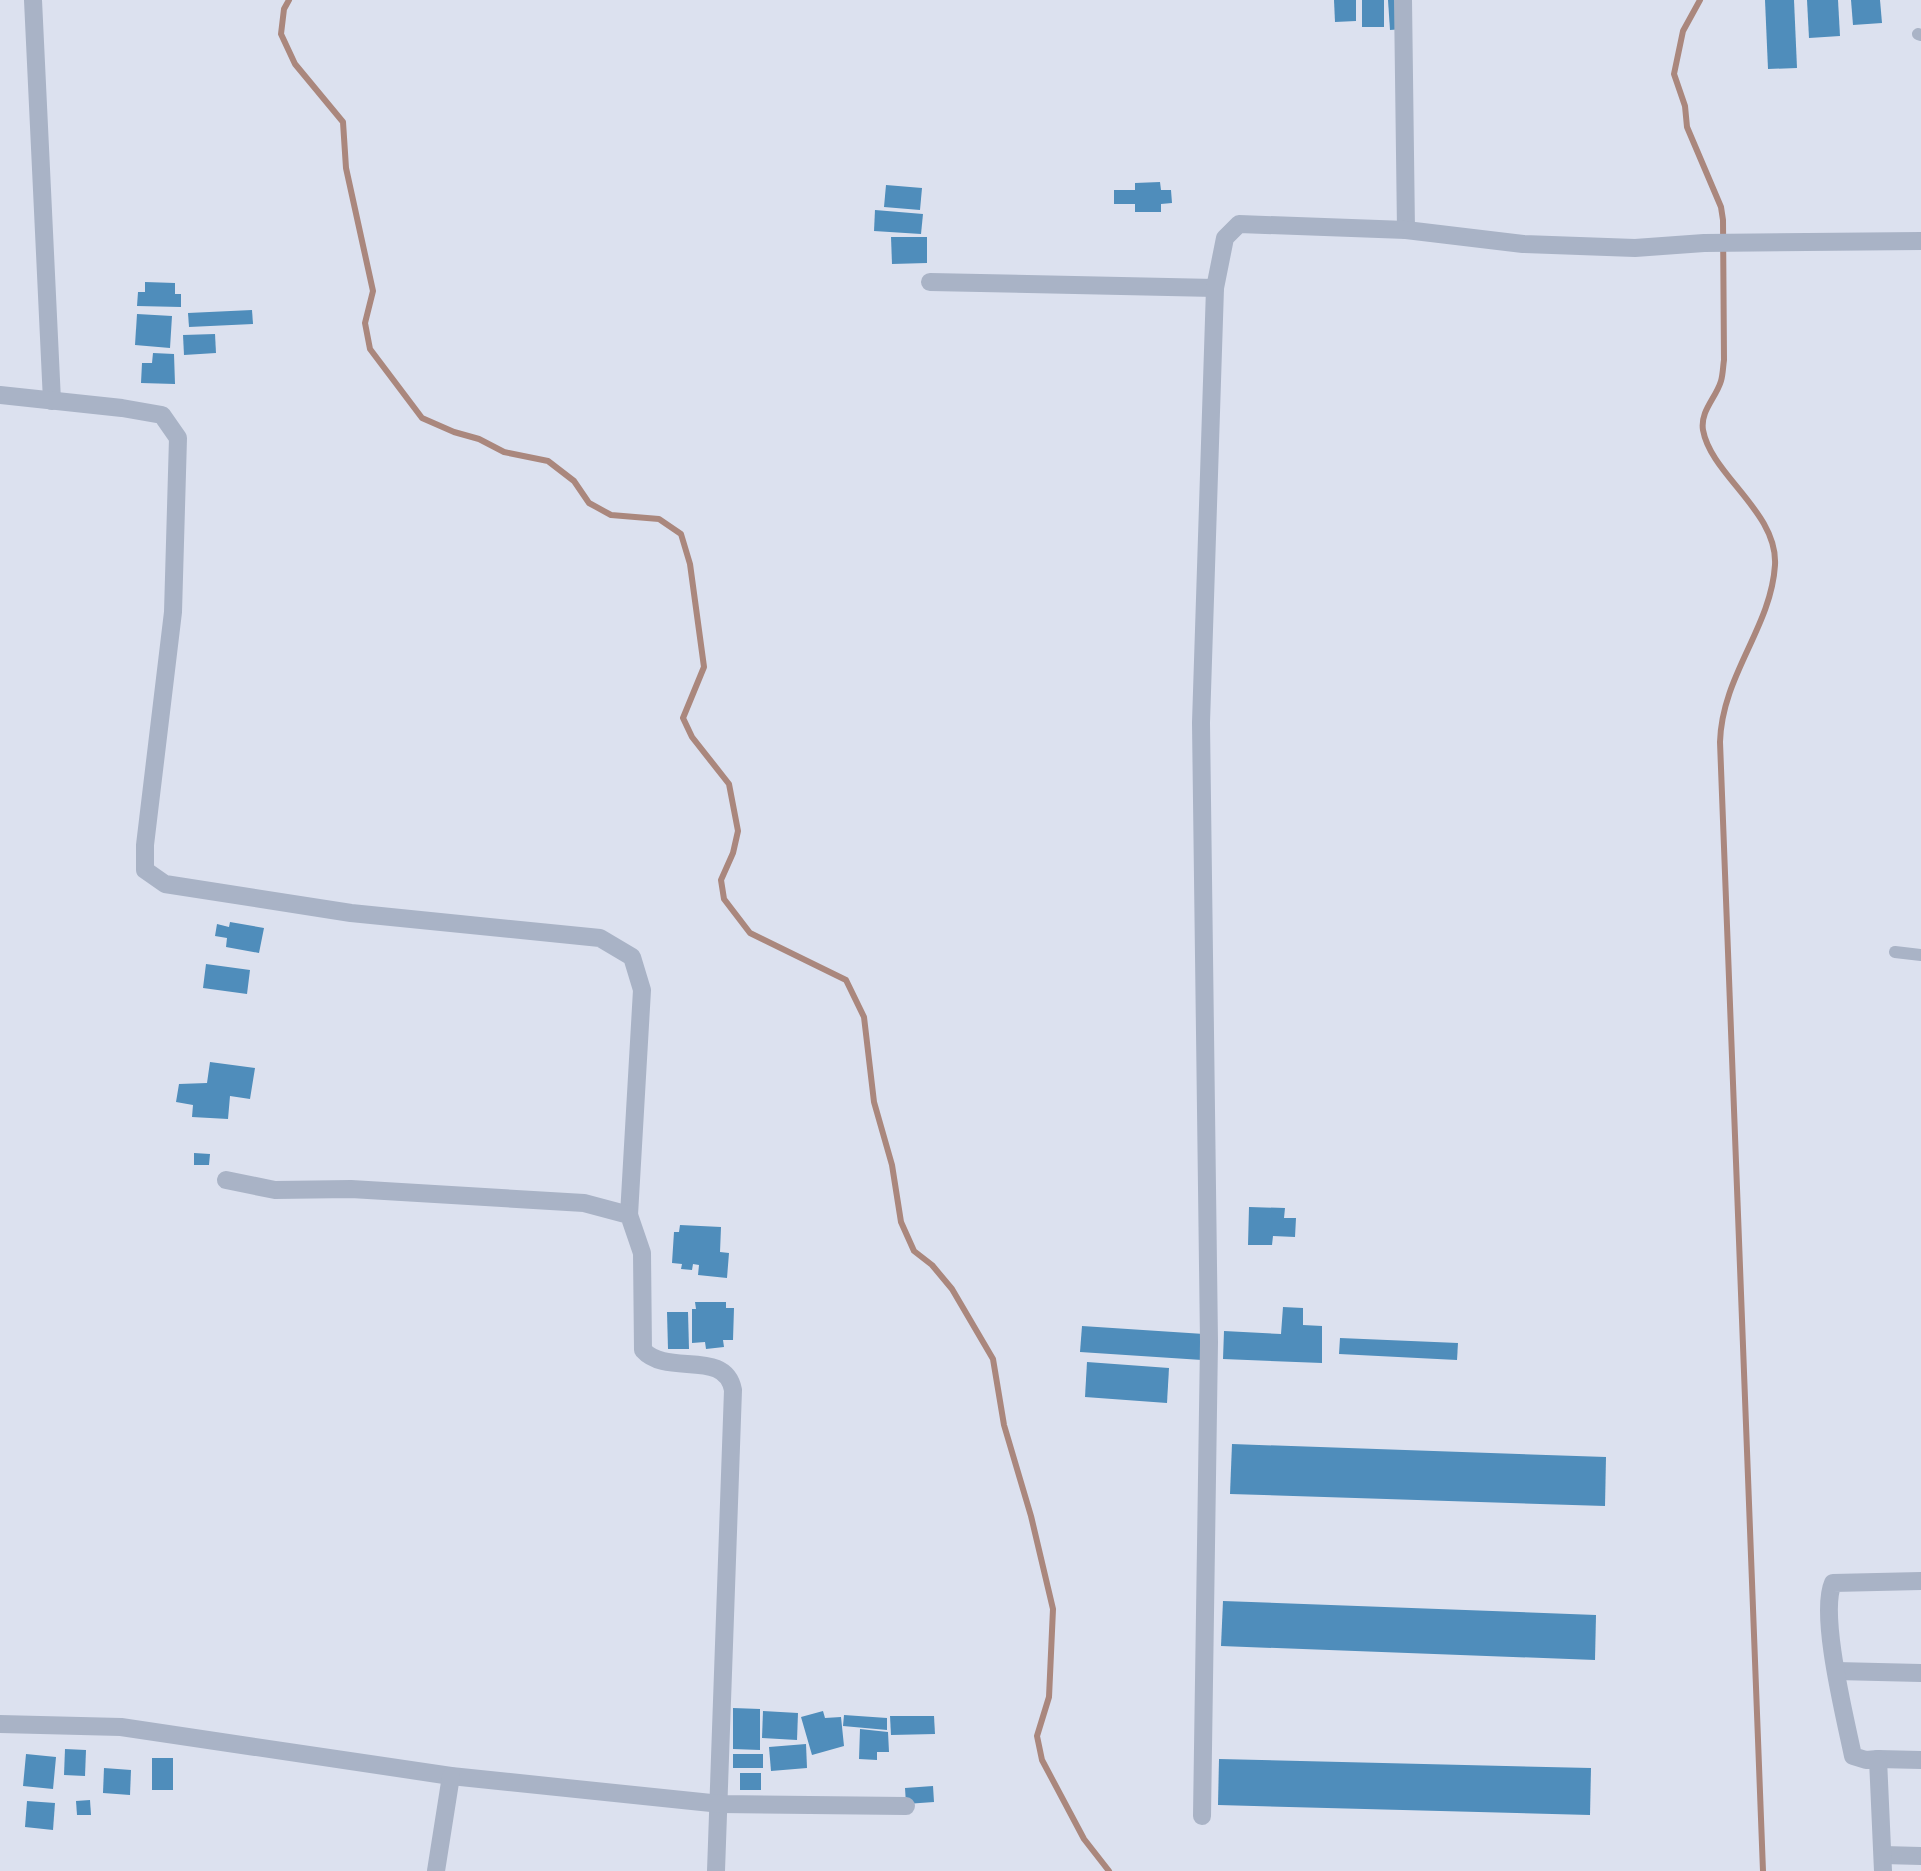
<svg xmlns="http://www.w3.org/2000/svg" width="1921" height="1871" viewBox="0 0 1921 1871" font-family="Montserrat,sans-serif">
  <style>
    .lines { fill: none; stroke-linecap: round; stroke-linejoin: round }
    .stream { stroke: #aa877d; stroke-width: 6 }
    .building { fill: #4f8dbb }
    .service { stroke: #a9b3c6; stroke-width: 12 }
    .minor { stroke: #a9b3c6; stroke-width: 18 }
  </style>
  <rect width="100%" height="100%" fill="#dce1ef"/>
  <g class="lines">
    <g class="stream">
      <path d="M289,0L284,9L281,34L295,64L343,122L346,168L373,291L365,323L370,349L422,418L454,432L479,439L504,452L548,461L574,481L589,503L611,515L659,519L681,534L690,564L704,667L683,718L692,737L729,784L738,831L733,853L721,880L724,899L750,933L846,980L864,1017L874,1102L892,1165L901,1222L914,1251L932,1265L952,1289L993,1359L1004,1425L1031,1516L1053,1609L1049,1697L1037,1736L1042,1760L1084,1839L1109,1871"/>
      <path d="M1700,0L1683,31L1674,74L1685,106L1687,127L1721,207L1723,220L1724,360C1723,366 1723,374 1721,381C1716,398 1700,411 1703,430C1711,475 1778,512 1775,565C1771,628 1722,675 1720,742L1763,1871"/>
    </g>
  </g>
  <g class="building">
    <path d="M1334,0H1356V21L1335,22Z"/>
    <rect x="1362" y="0" width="22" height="27"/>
    <path d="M1388,0H1401L1403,29L1390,30Z"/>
    <path d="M1765,0H1794L1797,68L1768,69Z"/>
    <path d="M1807,0H1838L1840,36L1809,38Z"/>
    <path d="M1851,0H1880L1882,23L1853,25Z"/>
    <path d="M1160,182L1161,190H1171L1172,203L1161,204V212H1135V204H1114V190H1135V183Z"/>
    <path d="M886,185L922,188L920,210L884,207Z"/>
    <path d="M875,210L923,214L921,234L874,231Z"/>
    <path d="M891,237H927V263L892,264Z"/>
    <path d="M145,282L175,283V294H181V307L137,306L138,292H145Z"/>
    <path d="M252,310L253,324L189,327L188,313Z"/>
    <path d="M137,314L172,316L170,348L135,345Z"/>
    <path d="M215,334L216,353L184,355L183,335Z"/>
    <path d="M153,353L174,354L175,384L141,383L142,363H152Z"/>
    <path d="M230,922L264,928L259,953L226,947L227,938L215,936L217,924L229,927Z"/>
    <path d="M206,964L250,970L247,994L203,988Z"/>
    <path d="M210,1062L255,1068L250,1099L230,1096L228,1119L192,1117L193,1105L176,1102L179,1084L207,1083Z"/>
    <path d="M194,1153L210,1154L209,1165H194Z"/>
    <path d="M1249,1207L1285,1208L1284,1218H1296L1295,1237L1273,1236L1272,1245H1248Z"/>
    <path d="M680,1225L721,1227L720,1252L729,1253L727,1278L698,1275L699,1265L693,1264L692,1270L681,1269L682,1264L672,1263L674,1232H679Z"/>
    <path d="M695,1302H726V1308H734L733,1340H723L724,1347L706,1349L705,1342L692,1343V1309H696Z"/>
    <path d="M1283,1307L1303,1308V1325L1322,1326V1363L1223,1359L1224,1331L1281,1334Z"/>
    <path d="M667,1312H688L689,1349H668Z"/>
    <path d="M1082,1326L1204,1334L1202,1360L1080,1352Z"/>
    <path d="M1340,1338L1458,1343L1457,1360L1339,1354Z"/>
    <path d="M1087,1362L1169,1368L1167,1403L1085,1397Z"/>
    <path d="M1232,1444L1606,1457L1605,1506L1230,1494Z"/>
    <path d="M1223,1601L1596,1615L1595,1660L1221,1646Z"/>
    <path d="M733,1708L760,1709V1750L733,1749Z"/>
    <path d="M763,1711L798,1713L797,1740L762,1738Z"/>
    <path d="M823,1711L825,1718L841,1717L844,1746L812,1755L801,1717Z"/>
    <path d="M844,1715L887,1718V1730L843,1726Z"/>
    <path d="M890,1716H934L935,1734L891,1735Z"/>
    <path d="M860,1729L888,1732L889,1752H877V1760L859,1759Z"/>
    <path d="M806,1744L807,1768L771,1771L769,1747Z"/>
    <path d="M65,1749L86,1750L85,1776L64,1775Z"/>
    <path d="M26,1754L56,1757L53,1789L23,1786Z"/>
    <rect x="733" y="1754" width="30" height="14"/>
    <rect x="152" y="1758" width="21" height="32"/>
    <path d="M1219,1759L1591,1768L1590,1815L1218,1805Z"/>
    <path d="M104,1768L131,1770L130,1795L103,1793Z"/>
    <rect x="740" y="1773" width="21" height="17"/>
    <path d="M933,1786L934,1802L906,1804L905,1788Z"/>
    <path d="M90,1800L91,1815H77L76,1801Z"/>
    <path d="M27,1801L55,1803L53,1830L25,1827Z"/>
  </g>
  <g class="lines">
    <g class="service">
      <path d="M1918,34L1921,35"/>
      <path d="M1895,952L1921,955"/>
    </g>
    <g class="minor">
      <path d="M33,0L52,401"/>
      <path d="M1403,0L1406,230"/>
      <path d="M930,282L1215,288"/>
      <path d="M0,395L122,408L162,415L178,438L173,612L145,845V870L165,884L351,913L600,938L632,957L642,990L629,1215"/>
      <path d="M226,1180L275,1190L351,1189L584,1203L629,1215L642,1253L643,1350C667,1377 725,1348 733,1390L716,1871"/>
      <path d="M1836,1671L1921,1673"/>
      <path d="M0,1724L121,1727L451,1776L721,1804L906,1806"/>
      <path d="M1878,1759L1921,1760"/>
      <path d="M1202,1816L1209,1342L1201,723L1215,288L1225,238L1239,224L1406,230L1523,244L1635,248L1704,243L1921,241"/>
      <path d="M1883,1855L1921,1856"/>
      <path d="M436,1871L451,1776"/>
      <path d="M1883,1871L1878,1759L1866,1760L1853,1756C1845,1717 1819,1614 1833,1583L1921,1581"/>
    </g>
  </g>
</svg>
